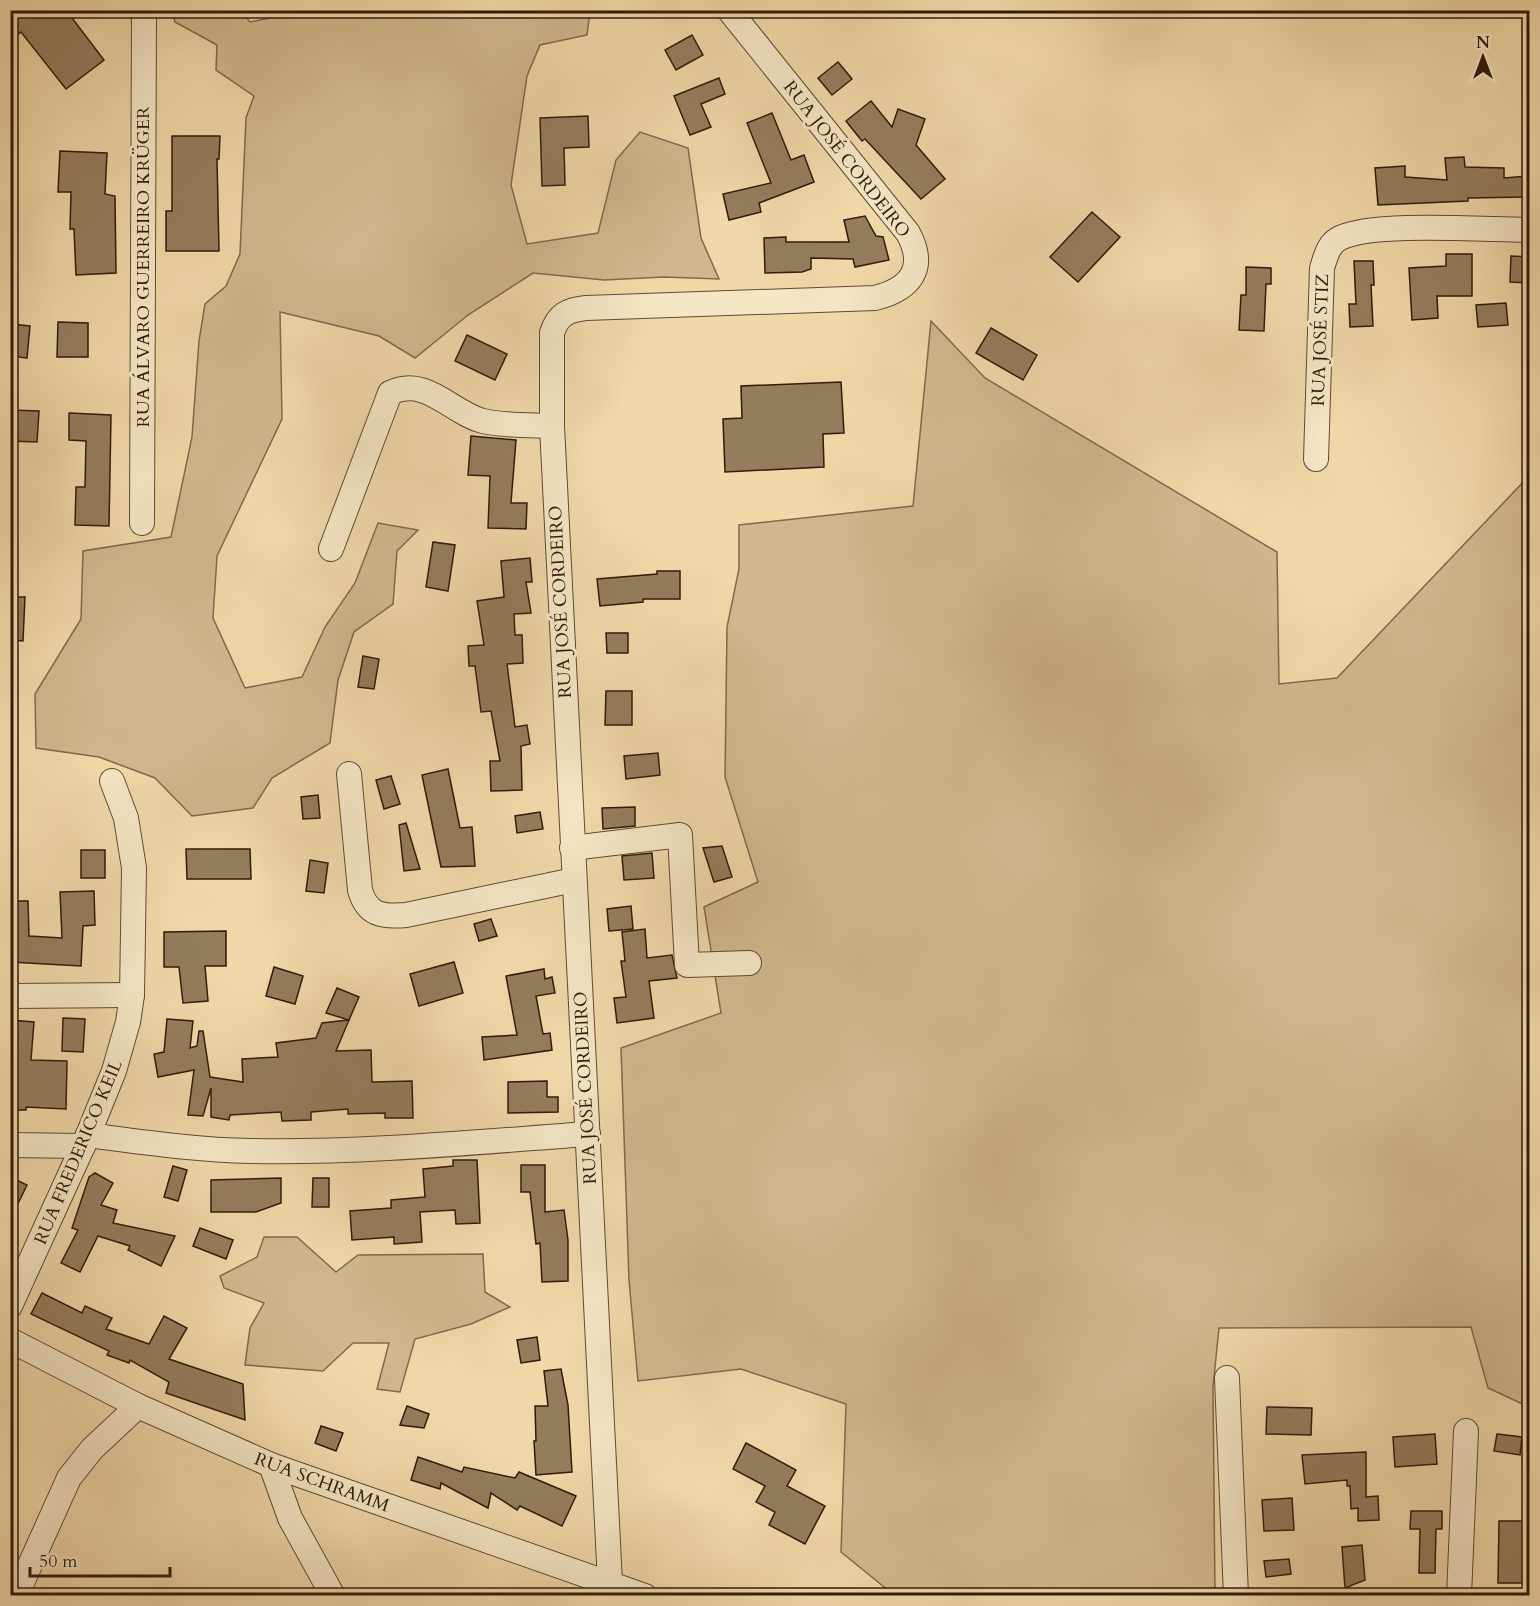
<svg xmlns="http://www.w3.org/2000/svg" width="1540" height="1606" viewBox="0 0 1540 1606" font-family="Cardo,serif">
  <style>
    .green { fill: #cfb88d; stroke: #7e6a4c; stroke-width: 1.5 }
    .building { fill: #937d5d; stroke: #2e1b0b; stroke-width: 1.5 }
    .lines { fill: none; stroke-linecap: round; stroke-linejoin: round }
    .minor-casing { stroke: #5e4a32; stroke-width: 26 }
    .minor { stroke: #f5e6c6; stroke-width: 24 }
    .labels { text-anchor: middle; stroke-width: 6; stroke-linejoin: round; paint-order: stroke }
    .street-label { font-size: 18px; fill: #2e1b0b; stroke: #f5e6c6 }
  </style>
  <rect width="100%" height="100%" fill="#f0d8a8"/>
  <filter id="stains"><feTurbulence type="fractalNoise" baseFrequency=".00333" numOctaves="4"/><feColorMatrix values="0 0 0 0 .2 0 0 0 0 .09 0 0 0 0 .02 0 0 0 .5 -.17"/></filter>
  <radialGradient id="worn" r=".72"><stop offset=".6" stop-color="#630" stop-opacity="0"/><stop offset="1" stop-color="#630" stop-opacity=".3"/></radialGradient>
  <g class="green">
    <path d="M293,10L406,13L590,11L587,35L540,45L527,76L511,185L527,244L598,233L616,160L640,132L688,148L701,238L719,279L664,277L604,280L533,273L468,315L415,358L379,336L280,312L282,419L217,556L213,618L245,688L302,677L325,627L355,583L378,523L418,530L397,551L393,604L354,632L338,680L330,743L272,778L253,808L192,816L155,778L99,757L36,748L35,694L81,619L83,551L171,537L192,437L199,341L205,304L226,286L240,254L246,118L254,96L216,70L217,45L175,22L172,11H241L250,22L290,14Z"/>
    <path d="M931,321L985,378L1277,552L1279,684L1337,678L1529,476V1407L1488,1388L1471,1327L1219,1328L1213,1387L1215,1595H894L841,1552L846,1404L741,1369L638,1381L629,1280L621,1048L721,1013L704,907L758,882L725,777L727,627L739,569V525L913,506Z"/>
    <path d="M264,1237H297L336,1272L358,1255L483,1254L485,1292L510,1307L471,1324L415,1339L400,1392L377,1389L389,1343H353L323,1371L245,1365L250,1328L264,1303L224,1288L220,1276L257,1257Z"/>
  </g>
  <g class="building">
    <path d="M10,10H66L104,60L66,89L21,32L10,41Z"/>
    <path d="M692,35L703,55L676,70L665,50Z"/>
    <path d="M838,62L852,79L832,95L818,78Z"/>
    <path d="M719,78L725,94L701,104L711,127L690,135L674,96Z"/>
    <path d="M871,101L892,127L898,109L925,119L916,145L945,179L921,199L865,139L862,141L846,121Z"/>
    <path d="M772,113L791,160L804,155L814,182L759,203L761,212L729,220L723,194L771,183L747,123Z"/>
    <path d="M588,116L589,147L564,148L565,185L542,186L540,118Z"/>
    <path d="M172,136H220L219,159H217L219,251H166V211H172Z"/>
    <path d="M60,151L107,153L105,194L115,196L116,273L76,275L74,229H70L71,192H58Z"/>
    <path d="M1464,157L1465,167L1504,168V178L1530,176V197L1468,198V201L1378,205L1375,168L1405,166V177L1447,180L1445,158Z"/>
    <path d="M1092,212L1120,237L1078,282L1050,257Z"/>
    <path d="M865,216L876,236L883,237L889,260L855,267L853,259L811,258V269L802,272L765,273L764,238L786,237V242H849L844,220Z"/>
    <path d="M1446,254H1472V296H1437L1438,318L1412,320L1409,268L1446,266Z"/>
    <path d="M1511,256L1530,257V283L1510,282Z"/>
    <path d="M1354,261H1373L1374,285H1371L1373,326L1350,327L1349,304H1356Z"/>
    <path d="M1246,267L1271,268V284H1266L1264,331L1239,330L1241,295H1246Z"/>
    <path d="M1506,303L1508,325L1478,327L1476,305Z"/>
    <path d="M58,322L88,323V357H57Z"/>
    <path d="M10,324L30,326L27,358L10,356Z"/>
    <path d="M991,328L1037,355L1023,380L976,353Z"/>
    <path d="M467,335L507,354L495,380L455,361Z"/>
    <path d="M841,382L844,433L823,434L824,467L725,472L723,419L742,418L741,386Z"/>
    <path d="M10,410L39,411L37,442L10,441Z"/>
    <path d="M69,413L111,415L109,526L75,525L76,487H85L86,441L69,440Z"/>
    <path d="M471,436L516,440L511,503H527L526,529L488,528L490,476L468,475Z"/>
    <path d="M433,542L455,545L448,591L426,587Z"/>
    <path d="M530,558L532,582H526L531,613L514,614L515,635H522L523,663L507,664L515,727L527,725L530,744L521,746L522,790L491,791L490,761H500L491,711L481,712L475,666H469L468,646L484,645L477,601L504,597L501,561Z"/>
    <path d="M657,571H680V599H643V602L600,606L597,579L657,574Z"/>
    <path d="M10,597H25L23,641L10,640Z"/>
    <path d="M606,633H628V653H607Z"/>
    <path d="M363,656L379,659L374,689L358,687Z"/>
    <path d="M606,691H632V725H605Z"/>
    <path d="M658,753L660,775L626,779L624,756Z"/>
    <path d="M448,769L460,828L472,827L475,866L441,867L422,775Z"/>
    <path d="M391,776L400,804L384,809L376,780Z"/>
    <path d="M318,795L320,818L303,819L301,797Z"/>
    <path d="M635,807V826L603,829L602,808Z"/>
    <path d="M540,812L543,829L517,833L515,816Z"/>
    <path d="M406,823L420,869L404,871L399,825Z"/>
    <path d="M722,846L732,877L714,882L703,848Z"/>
    <path d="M186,849H250L251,879H187Z"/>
    <rect x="81" y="850" width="24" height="28"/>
    <path d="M652,853L654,878L624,880L622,856Z"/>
    <path d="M310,860L328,863L324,893L306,891Z"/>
    <path d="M94,891L95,925L83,926L81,966L10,962V901H28L29,936L62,938L60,892Z"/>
    <path d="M631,906L633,929L609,931L607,909Z"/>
    <path d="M491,919L497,936L479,941L474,924Z"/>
    <path d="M645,929L647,958L672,955L677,978L649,981L654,1018L617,1023L614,998L626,997L621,961H625L622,932Z"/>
    <path d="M226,931V966H205L208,1001L183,1003L179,967H164V932Z"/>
    <path d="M454,962L463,993L419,1006L410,974Z"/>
    <path d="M274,967L303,976L295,1004L266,996Z"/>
    <path d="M544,969L545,979L552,977L555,993L536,996L543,1034L550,1033L552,1050L484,1060L482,1037L517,1035L506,976Z"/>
    <path d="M337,988L359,997L349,1020L326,1013Z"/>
    <path d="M63,1018L85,1019L83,1052L62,1051Z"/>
    <path d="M167,1019L193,1021L190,1048L197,1046L199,1031H203L210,1077L243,1082L242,1059L278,1057L276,1043L316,1038L322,1023L349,1020L336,1051L371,1050L372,1082L412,1081L413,1118H385V1113L348,1114V1109L311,1112V1120L282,1121L281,1112L230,1115L229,1120L211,1117V1088L203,1116L188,1115L194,1070L158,1077L154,1054L164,1052Z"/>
    <path d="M10,1020L34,1022L31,1060L67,1061L66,1109L26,1107V1110H10Z"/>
    <path d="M547,1081V1097H558V1112L508,1113V1082Z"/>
    <path d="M453,1160H477L480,1223L456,1224L455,1210L420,1212L422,1242L394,1244V1237L352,1240L350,1211L391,1208V1200L425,1197L423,1169L453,1166Z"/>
    <path d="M521,1165H545V1212L564,1210L568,1240V1281L542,1282L540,1243L536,1244L530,1192H521Z"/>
    <path d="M173,1166L187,1170L178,1201L164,1197Z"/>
    <path d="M95,1173L113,1183L101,1205L117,1210L113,1223L175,1236L161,1266L128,1250L130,1246L98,1236L80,1272L61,1263L78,1230L72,1228L89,1177Z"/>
    <path d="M10,1177L27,1185L10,1220Z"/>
    <path d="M281,1178V1203L256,1212H211V1180Z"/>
    <path d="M313,1178H329V1207H312Z"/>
    <path d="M200,1228L233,1240L226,1259L193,1246Z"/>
    <path d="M42,1293L82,1313L85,1306L112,1318L106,1329L149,1344L164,1316L187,1328L169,1359L243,1384L245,1420L166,1393L169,1382L130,1360L129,1363L107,1355L109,1351L31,1314Z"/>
    <path d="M537,1337L540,1360L521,1363L517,1340Z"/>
    <path d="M561,1369L568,1405L572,1472L536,1475L534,1441H536L535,1406H548L544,1371Z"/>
    <path d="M407,1406L429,1414L424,1428L400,1425Z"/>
    <path d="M1267,1407L1312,1408L1311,1435L1266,1434Z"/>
    <path d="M321,1426L343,1433L336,1451L315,1443Z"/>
    <path d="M1435,1434L1437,1464L1395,1467L1393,1437Z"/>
    <path d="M1497,1434L1522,1437L1520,1455L1494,1451Z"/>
    <path d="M746,1443L796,1470L787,1486L825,1506L805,1544L769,1525L775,1512L756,1502L765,1486L733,1469Z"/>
    <path d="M1366,1452V1497L1378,1496L1379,1520L1358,1521V1508L1351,1509L1350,1486H1347V1480L1305,1484L1302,1455Z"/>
    <path d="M418,1457L462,1472L464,1467L515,1478L519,1472L576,1496L562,1526L520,1506L517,1510L491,1493L488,1508L441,1483L440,1489L411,1480Z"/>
    <path d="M1292,1498L1294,1530L1264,1531L1262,1500Z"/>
    <path d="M1411,1511H1442V1529H1436L1435,1573H1419L1420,1529H1410Z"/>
    <path d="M1499,1521H1530V1583H1498Z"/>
    <path d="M1362,1545L1365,1580L1345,1588L1342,1547Z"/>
    <path d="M1289,1559L1291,1574L1266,1577L1264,1561Z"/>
  </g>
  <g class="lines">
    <g class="minor-casing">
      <g id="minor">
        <path d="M1316,459L1322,268C1326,256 1328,244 1340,238C1374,221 1487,230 1530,230"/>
        <path d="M142,523L144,10"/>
        <path d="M331,549L390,393C426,375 451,413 483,421C505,426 529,425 552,426"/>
        <path d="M349,774L360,890C367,915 382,917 406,915L574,880"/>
        <path d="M572,848L680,835L687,965L749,963"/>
        <path d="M10,996L132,995"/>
        <path d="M88,1135C142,1142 196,1150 251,1151C363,1153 476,1142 588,1134"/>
        <path d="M10,1145L83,1146"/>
        <path d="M10,1306L88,1135L114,1071L128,1022L132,995L134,868L126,818L112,781"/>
        <path d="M10,1340L138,1406L271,1465L645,1596"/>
        <path d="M1227,1378L1236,1596"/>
        <path d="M271,1465L290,1518L333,1596"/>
        <path d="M610,1583L552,426V333C558,314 568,310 586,308L875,298C911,289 927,268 908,233L729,10"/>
        <path d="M16,1596L69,1478L92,1449L138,1406"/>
        <path d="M1459,1596L1466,1431"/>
      </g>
    </g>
    <use href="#minor" class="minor"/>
  </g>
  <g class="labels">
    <g class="street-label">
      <text transform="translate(847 159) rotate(52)" y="6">RUA JOSÉ CORDEIRO</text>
      <text transform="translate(143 267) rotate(-90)" y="6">RUA ÁLVARO GUERREIRO KRÜGER</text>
      <text transform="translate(1320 340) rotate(-88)" y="6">RUA JOSÉ STIZ</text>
      <text transform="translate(560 602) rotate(-93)" y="6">RUA JOSÉ CORDEIRO</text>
      <text transform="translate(585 1088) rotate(-93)" y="6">RUA JOSÉ CORDEIRO</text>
      <text transform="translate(78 1152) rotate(-67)" y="6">RUA FREDERICO KEIL</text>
      <text transform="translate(322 1482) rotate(20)" y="6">RUA SCHRAMM</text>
    </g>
  </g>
  <rect width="1540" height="1606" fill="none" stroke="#f0d8a8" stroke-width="36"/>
  <rect x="12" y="12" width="1516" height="1582" fill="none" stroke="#2e1b0b" stroke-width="3"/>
  <rect x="18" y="18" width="1504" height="1570" fill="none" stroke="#2e1b0b" stroke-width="1.5"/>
  <g transform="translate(1483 57)" stroke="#f5e6c6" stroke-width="4.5" paint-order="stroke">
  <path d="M0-4.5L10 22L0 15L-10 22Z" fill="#2e1b0b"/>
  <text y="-9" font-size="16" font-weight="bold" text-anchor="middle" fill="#2e1b0b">N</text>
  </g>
  <path d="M30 1567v9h140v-9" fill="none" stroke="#2e1b0b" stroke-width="3"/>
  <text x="39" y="1567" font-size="18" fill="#2e1b0b" stroke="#f5e6c6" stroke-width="4.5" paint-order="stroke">50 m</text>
  <rect width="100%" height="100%" filter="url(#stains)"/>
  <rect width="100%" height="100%" fill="url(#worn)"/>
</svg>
